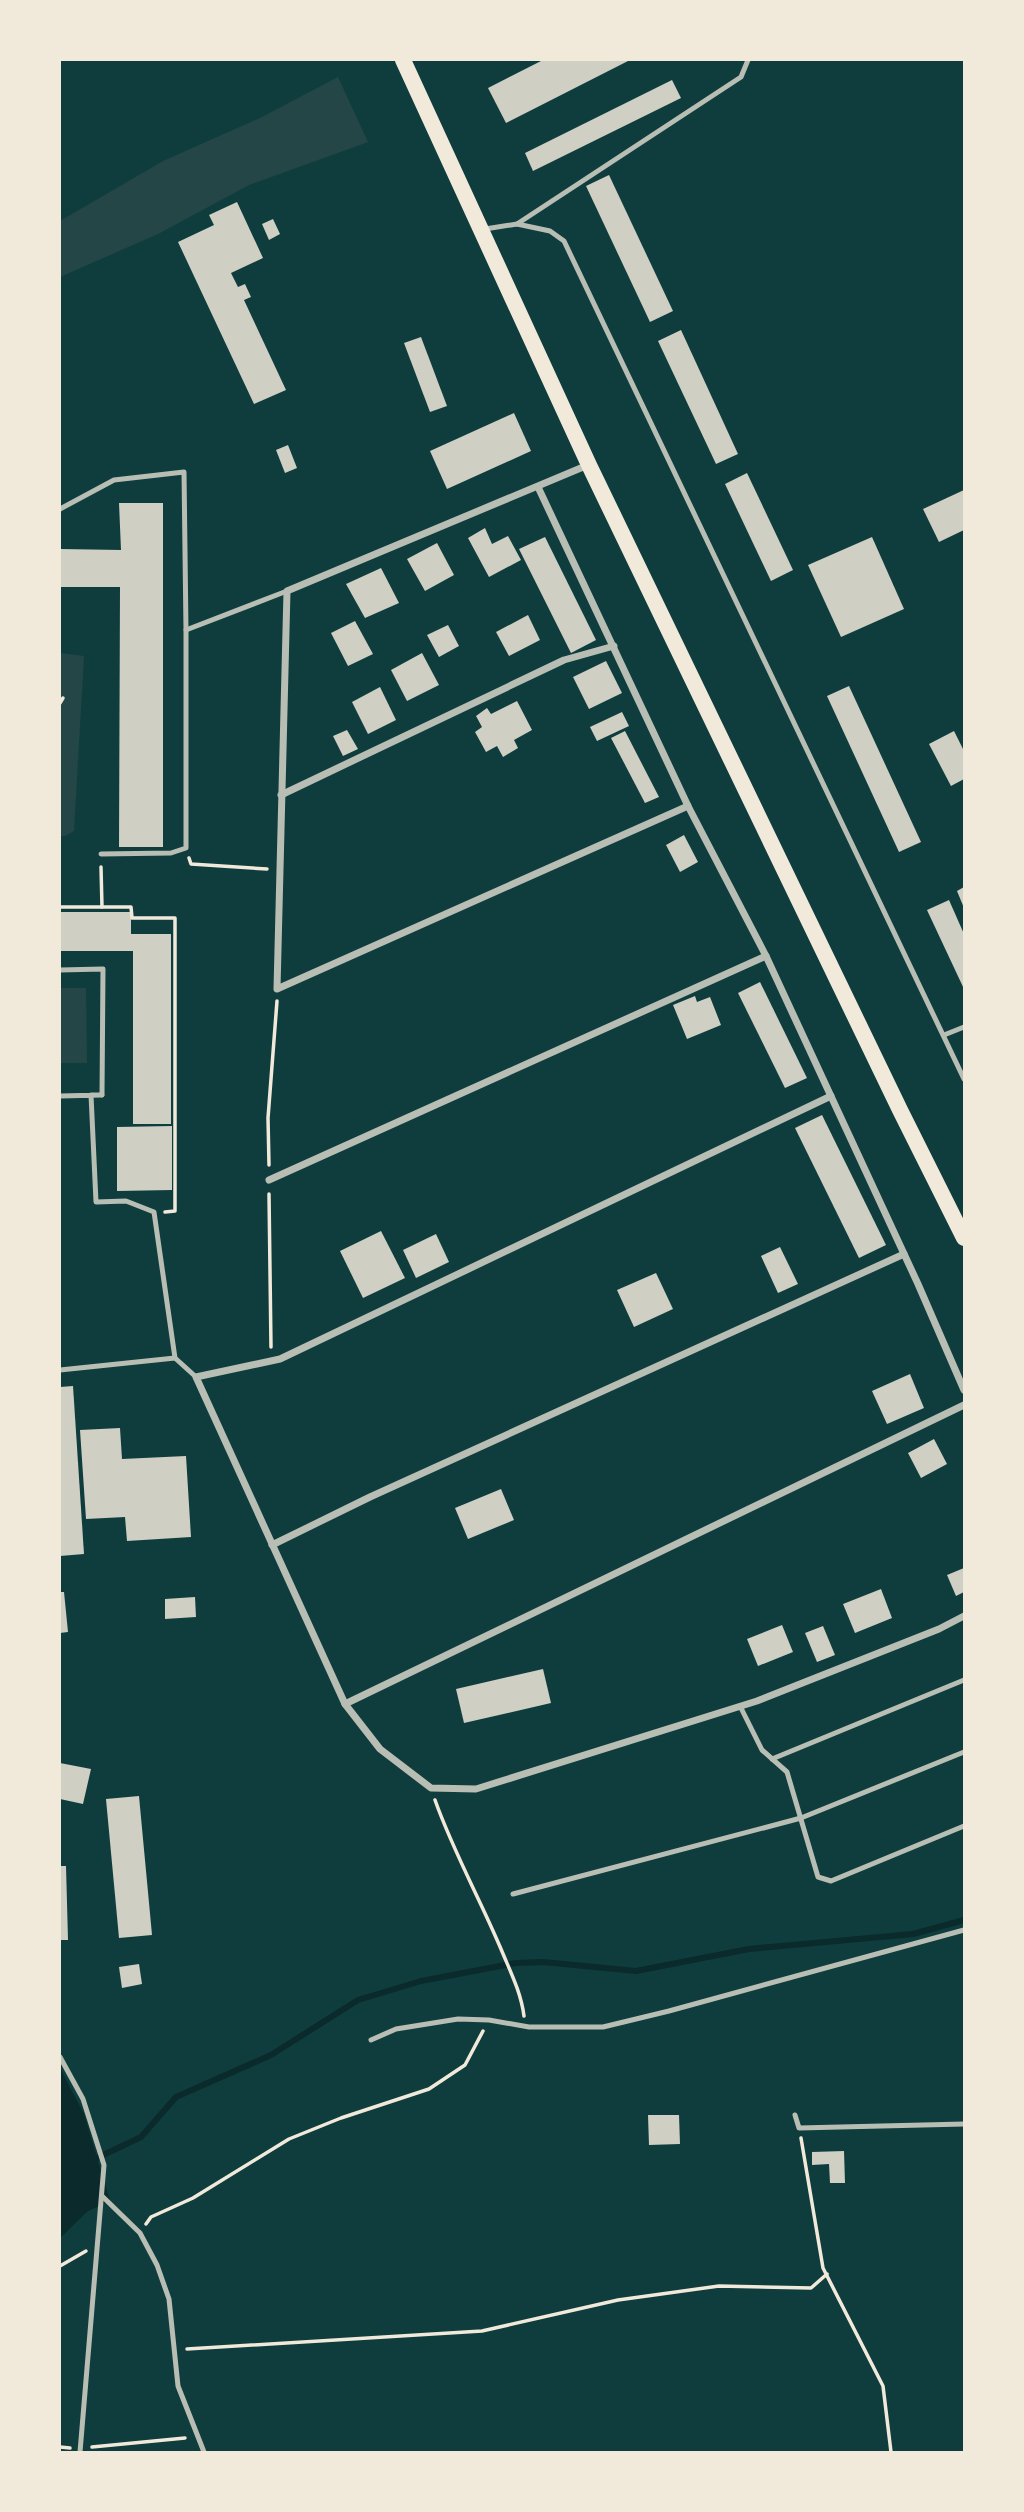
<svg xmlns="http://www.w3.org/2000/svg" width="1024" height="2512" viewBox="0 0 1024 2512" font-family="'PT Sans Narrow',sans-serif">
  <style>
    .green { fill: #244646 }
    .water { fill: #0a2a2b }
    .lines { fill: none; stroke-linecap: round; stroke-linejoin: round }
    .stream { stroke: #0a2a2b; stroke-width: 6 }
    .building { fill: #cfcfc3 }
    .path { stroke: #f1e9da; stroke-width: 3.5 }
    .service { stroke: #b8beb3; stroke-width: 5 }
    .minor { stroke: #b8beb3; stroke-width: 7 }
    .primary { stroke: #f1e9da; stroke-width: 16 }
  </style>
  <rect width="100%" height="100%" fill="#0f3d3e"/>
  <g class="green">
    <path d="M338,77L368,142L249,185L158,234L60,277V221L163,161L260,118Z"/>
    <path d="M60,653L84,656L74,831L65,836H60Z"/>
    <path d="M60,988H86L87,1063H60Z"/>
  </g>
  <path class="water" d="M60,2068L84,2114L110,2201L88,2211L60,2238Z"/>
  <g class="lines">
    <path class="stream" d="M89,2158H97L141,2137L176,2097L271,2055L358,2000L421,1981L516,1963L543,1962L636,1971L749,1949L913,1934L964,1920"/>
  </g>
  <g class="building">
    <path d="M543,60H630L506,123L488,88Z"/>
    <path d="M672,80L681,98L533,171L525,153Z"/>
    <path d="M609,175L673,311L650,322L586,186Z"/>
    <path d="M237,202L263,258L231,273L238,287L245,284L251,297L244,300L286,390L254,404L178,242L214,225L209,215Z"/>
    <path d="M273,219L280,234L269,240L262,224Z"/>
    <path d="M681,330L738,454L716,464L658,341Z"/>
    <path d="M421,337L447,406L430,412L404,343Z"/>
    <path d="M514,413L531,451L447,489L430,451Z"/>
    <path d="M288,445L297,468L285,473L276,450Z"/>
    <path d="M747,473L793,570L771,581L725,484Z"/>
    <path d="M964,490V530L939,542L923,509Z"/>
    <path d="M119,503H163V847H119L120,587H60V549L121,550Z"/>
    <path d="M485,528L492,544L508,536L521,560L489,577L468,538Z"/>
    <path d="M545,537L596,640L571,653L519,549Z"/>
    <path d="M872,537L904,609L841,637L808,565Z"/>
    <path d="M437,543L454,575L425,591L407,559Z"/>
    <path d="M381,568L399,603L365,618L346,584Z"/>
    <path d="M528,615L540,640L509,656L496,632Z"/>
    <path d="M355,621L373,654L348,666L331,633Z"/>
    <path d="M448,625L459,646L439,657L427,635Z"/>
    <path d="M422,653L439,685L407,701L391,670Z"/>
    <path d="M606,661L622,693L589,709L573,677Z"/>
    <path d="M849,686L921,842L899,852L827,696Z"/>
    <path d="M380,687L396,720L368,734L352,702Z"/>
    <path d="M517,701L532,730L514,740L518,748L503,757L497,746L486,752L475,732L482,727L476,716L487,708L491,714Z"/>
    <path d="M622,712L629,726L597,741L590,727Z"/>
    <path d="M347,730L358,749L343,756L333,736Z"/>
    <path d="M625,731L659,797L645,803L611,738Z"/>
    <path d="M954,731L964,751V779L951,786L929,744Z"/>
    <path d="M684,835L698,862L680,872L666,845Z"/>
    <path d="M964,887V908L957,891Z"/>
    <path d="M949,900L964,934V989L927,910Z"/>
    <path d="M60,912H131V934H171V1124H133V951H60Z"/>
    <path d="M760,982L807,1078L785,1088L738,993Z"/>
    <path d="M695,996L697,1002L710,997L721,1025L687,1039L673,1005Z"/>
    <path d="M822,1115L886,1245L859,1258L795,1128Z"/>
    <path d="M172,1126V1190L117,1191V1127Z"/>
    <path d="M381,1231L405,1278L363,1298L340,1251Z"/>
    <path d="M436,1234L449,1262L416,1278L403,1250Z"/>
    <path d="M780,1247L798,1284L778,1293L761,1256Z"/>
    <path d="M656,1273L673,1309L634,1327L617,1290Z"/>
    <path d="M910,1374L924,1408L887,1424L872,1391Z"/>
    <path d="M73,1386L84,1554L60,1556V1387Z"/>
    <path d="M120,1428L122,1459L186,1456L191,1537L127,1541L125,1517L86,1519L80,1430Z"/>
    <path d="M934,1439L947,1464L921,1478L908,1453Z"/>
    <path d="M501,1489L514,1520L468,1539L455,1508Z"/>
    <path d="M964,1568V1592L956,1596L947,1575Z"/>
    <path d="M881,1589L892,1618L855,1633L843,1604Z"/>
    <path d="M60,1592H64L68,1632L60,1633Z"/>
    <path d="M195,1597L196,1617L165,1619V1599Z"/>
    <path d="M782,1625L793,1652L758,1666L747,1639Z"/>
    <path d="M823,1626L835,1655L817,1662L805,1633Z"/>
    <path d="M543,1669L551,1703L464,1723L456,1689Z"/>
    <path d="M60,1763L91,1769L83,1804L60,1799Z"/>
    <path d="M139,1796L152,1935L119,1938L106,1799Z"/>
    <path d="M60,1866H66L68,1940H60Z"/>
    <path d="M139,1964L142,1984L122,1988L119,1967Z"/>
    <path d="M648,2115H679L680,2144L649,2145Z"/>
    <path d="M844,2151L845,2183H830L829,2164L812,2165V2152Z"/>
  </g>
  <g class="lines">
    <g class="path">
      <path d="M60,703L63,698"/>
      <path d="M189,858L191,864L267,869"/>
      <path d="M101,867L102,907"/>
      <path d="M60,907H131L132,918H175V1211L165,1212"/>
      <path d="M269,1165L268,1118L277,1001"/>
      <path d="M269,1194L271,1347"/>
      <path d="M435,1800C453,1851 480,1899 501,1949C510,1971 521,1992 524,2016"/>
      <path d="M801,2138L823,2268L883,2386L891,2452"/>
      <path d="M146,2224L151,2217L193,2198L289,2139L341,2118L429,2089L465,2065L483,2031"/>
      <path d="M60,2266L86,2251"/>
      <path d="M187,2349L482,2331L618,2300L719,2286L811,2288L827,2274"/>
      <path d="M60,2447L70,2448"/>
      <path d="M92,2447L185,2438"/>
    </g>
    <g class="service">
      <path d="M517,224L550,231L564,241L964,1079"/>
      <path d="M485,229L517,224L741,77L748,60"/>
      <path d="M60,509L114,480L184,472L186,630L287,591"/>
      <path d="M101,854L171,853L186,848V630"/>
      <path d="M60,970L103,969L102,1095"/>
      <path d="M944,1035L964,1027"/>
      <path d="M60,1096L102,1095H91L96,1202L126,1201L154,1212L175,1358"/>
      <path d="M60,1370L175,1358L196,1377"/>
      <path d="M740,1706L762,1750L787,1772L818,1877L831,1881L964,1826"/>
      <path d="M772,1759L964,1680"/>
      <path d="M513,1894L801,1818L964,1752"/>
      <path d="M371,2040L396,2029L458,2019L489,2020L529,2027H603L669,2011L964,1930"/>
      <path d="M60,2057L83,2099L104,2165L80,2452"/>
      <path d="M795,2115L799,2128L964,2124"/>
      <path d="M102,2196L140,2233L157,2265L169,2299L178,2386L204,2452"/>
    </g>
    <g class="minor">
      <path d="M588,465L287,591L277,989L688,806"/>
      <path d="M538,487L688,806L766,956L918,1284L964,1390"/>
      <path d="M281,795L564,660L614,646"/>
      <path d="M831,1096L280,1359L196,1377L345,1704L380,1749L431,1788L476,1789L757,1701L939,1629L964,1616"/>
      <path d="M269,1180L766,956"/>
      <path d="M272,1545L370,1497L904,1254"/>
      <path d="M345,1704L964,1405"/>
    </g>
    <path class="primary" d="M403,60L589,465L900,1110L964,1238"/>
  </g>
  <rect width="1024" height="2512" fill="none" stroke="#f1e9da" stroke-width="122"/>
</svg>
